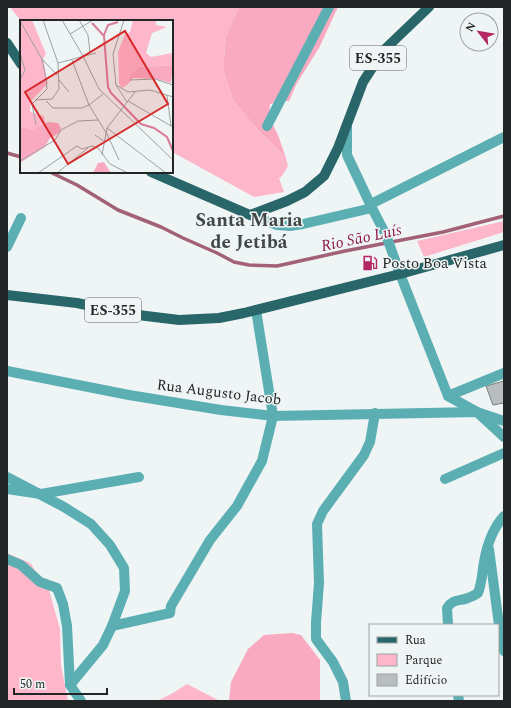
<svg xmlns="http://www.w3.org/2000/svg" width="511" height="708" viewBox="0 0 511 708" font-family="Spectral,serif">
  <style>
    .green { fill: #feb6ca }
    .forest { fill: #f9aac1 }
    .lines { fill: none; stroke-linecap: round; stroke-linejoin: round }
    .stream { stroke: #a26176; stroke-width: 3.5 }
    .building { fill: #b8bdbe; stroke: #787e7e }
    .minor { stroke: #5bafb3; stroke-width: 10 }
    .major { stroke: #296669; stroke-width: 10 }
    .labels { text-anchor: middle; stroke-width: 3; stroke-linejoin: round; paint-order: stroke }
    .shield { fill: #eff5f5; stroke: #606363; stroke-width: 1 }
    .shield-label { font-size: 14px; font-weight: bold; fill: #222525 }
    .poi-label { font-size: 15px; fill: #222525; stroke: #eff5f5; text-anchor: start }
    .street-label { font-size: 15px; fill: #222525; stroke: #eff5f5 }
    .water-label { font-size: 16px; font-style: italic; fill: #8c1b4b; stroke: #eff5f5 }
    .district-label { font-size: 19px; font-weight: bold; fill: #414646; stroke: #eff5f5 }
    .inset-river { fill: none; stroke: #d97b99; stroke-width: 2 }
    .inset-road { fill: none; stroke: #9da2a2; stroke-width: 1 }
    .view { fill: #d62828; fill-opacity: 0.15; stroke: #d62828; stroke-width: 2 }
    .inset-edge { fill: none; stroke: #222525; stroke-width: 2 }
  </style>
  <rect width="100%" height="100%" fill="#eff5f5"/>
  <g class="green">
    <path d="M10,7H239L226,36L223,69L233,100L256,128L286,158L288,166L282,176L279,178L284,192L254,197L174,153L172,154V21H21Z"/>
    <path d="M504,221V232L424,257L417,241Z"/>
    <path d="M7,553L30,563L49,590L60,629L61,665L68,701H7Z"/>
    <path d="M187,684L220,701H157L173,693Z"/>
  </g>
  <g class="forest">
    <path d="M239,7H338L319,48L297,83L289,101H282L270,104L269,117L278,135L286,158L256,128L233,100L223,69L226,36Z"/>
    <path d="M292,633L301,635L320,660V701H229L231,682L248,649L264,635Z"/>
  </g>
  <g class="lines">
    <g class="stream">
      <path d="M7,153L21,157"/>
      <path d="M50,172L77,185L118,210L161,227L183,238L217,253L234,262L249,265L277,266L345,251L443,232L504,216"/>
    </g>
  </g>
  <path class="building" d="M504,381V403L493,405L486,386Z"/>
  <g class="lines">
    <g class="minor">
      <path d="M267,126L329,7"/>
      <path d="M347,127V155L372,208L386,235L400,274L448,396L477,412L504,437"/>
      <path d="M371,204L504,137"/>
      <path d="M250,215L277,225L290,226L303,224L372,208"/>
      <path d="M7,247L21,218"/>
      <path d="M7,371L129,395L221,410L273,416L477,412L504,421"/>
      <path d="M448,396L504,373"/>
      <path d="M7,477L64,507L91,524L110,545L124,568L125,591L112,626L103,645L70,685"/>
      <path d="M445,479L504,453"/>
      <path d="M7,489L41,494L139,477"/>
      <path d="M489,549L499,625L504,651"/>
      <path d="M7,559L21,565L40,582L57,588L63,604L67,626L70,685L81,701"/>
      <path d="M448,625L447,608C454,598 458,602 468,598C471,597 475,595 478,593C482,583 482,573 484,562C487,545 492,529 504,516"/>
      <path d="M112,626L170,613L171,606L210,540L237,506L262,461L273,416L256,310"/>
      <path d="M458,695L459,701"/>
      <path d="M346,701L343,682L333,662L316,639V622L319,583L317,524L323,511L364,455L370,442L375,413"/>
    </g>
    <g class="major">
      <path d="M7,43L21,64"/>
      <path d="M151,172L250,215L287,201L305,192L324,176L338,148L363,82L383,51L429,7"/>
      <path d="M7,295L77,303L130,314L179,320L219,318L244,313L400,274L504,245"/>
    </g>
  </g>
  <defs>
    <g id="fuel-bare" transform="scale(1.2)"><path d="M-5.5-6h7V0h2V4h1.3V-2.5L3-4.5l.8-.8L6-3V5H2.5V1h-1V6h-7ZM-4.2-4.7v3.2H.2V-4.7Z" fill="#b32763" stroke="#eff5f5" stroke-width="2.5" paint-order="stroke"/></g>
  </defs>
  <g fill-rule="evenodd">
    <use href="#fuel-bare" x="370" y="263"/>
  </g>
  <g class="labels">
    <g class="shield">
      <rect x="350" y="46" width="56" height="24" rx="3"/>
      <rect x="85" y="298" width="56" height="24" rx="3"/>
    </g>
    <g class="shield-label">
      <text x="378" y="63">ES-355</text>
      <text x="113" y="315">ES-355</text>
    </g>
    <g class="poi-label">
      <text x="382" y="268">Posto Boa Vista</text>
    </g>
    <g class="street-label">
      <text transform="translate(219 392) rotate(7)" y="5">Rua Augusto Jacob</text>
    </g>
    <g class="water-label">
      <text transform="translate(361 237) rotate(-12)" y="6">Rio São Luís</text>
    </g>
    <g class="district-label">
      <text x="249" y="226">Santa Maria<tspan x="249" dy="22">de Jetibá</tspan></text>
    </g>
  </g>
  <g transform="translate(20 20)">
    <rect width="153" height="153" fill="#eff5f5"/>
    <path d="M0,0H12L26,34L23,39L28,63L11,81L10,92L24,96L25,104L13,109L0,107ZM113,0H136V5L147,7L132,13L126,33L131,37L153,33V45L119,47L111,53L107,65L102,68L99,64L98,32L105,14L110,12Z" fill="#feb6ca"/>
    <path d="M153,45L151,63L136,59L113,58L107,65L111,53L119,47ZM28,102L38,103L41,108L39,113L30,118L25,127L0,143V107L13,109ZM84,142L91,153H73L78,143Z" fill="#f9aac1"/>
    <path class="inset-river" d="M72,3L84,16L88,67L91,73L121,104L134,108L147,117L153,131M84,15L88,5L98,2"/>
    <path class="inset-road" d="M42,0L63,36L79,69L153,140M59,0L68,15L70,33M104,0L93,34L96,65L108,72L130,70L153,77M0,1L22,39L26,59L27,69L12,84L16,105M50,14L73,0M0,33L5,50L0,60M22,39L37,55M52,40L69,85L87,114L99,140M38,43L76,33M39,60L49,72M110,60L135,59L153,65M96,65L107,82M147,75L151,106M15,80L32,79L39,69L38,43L23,0M26,81L33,88H62L69,85L83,74M108,81L153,107M87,108L146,153M75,115L85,122M82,135L87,108L115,72M0,141L35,120L41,110L58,101L78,100M18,153L57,126L62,129L72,126L78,128L90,144L108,153M37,153L68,128"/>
    <path class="view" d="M105,11L148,84L48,144L5,72Z"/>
    <rect width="153" height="153" class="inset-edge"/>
  </g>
  <rect width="511" height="708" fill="none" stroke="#222525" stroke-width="16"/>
  <rect x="369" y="624" width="130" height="72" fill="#eff5f5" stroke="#9da2a2"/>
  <rect x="377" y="637" width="20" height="6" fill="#296669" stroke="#9da2a2"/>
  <text x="405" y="644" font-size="12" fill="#222525">Rua</text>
  <rect x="377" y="654" width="20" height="12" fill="#feb6ca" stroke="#9da2a2"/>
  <text x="405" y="664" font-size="12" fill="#222525">Parque</text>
  <rect x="377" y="674" width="20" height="12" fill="#b8bdbe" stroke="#9da2a2"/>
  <text x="405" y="684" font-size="12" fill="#222525">Edifício</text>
  <g transform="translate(479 32) rotate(301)"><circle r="19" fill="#eff5f5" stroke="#9da2a2"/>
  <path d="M0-3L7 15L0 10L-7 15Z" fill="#b32763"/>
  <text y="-6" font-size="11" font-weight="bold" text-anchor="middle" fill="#222525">N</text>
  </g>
  <path d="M14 688v6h93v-6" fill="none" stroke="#222525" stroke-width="2"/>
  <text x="20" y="688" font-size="12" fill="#222525" stroke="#eff5f5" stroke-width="3" paint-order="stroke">50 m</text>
</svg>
